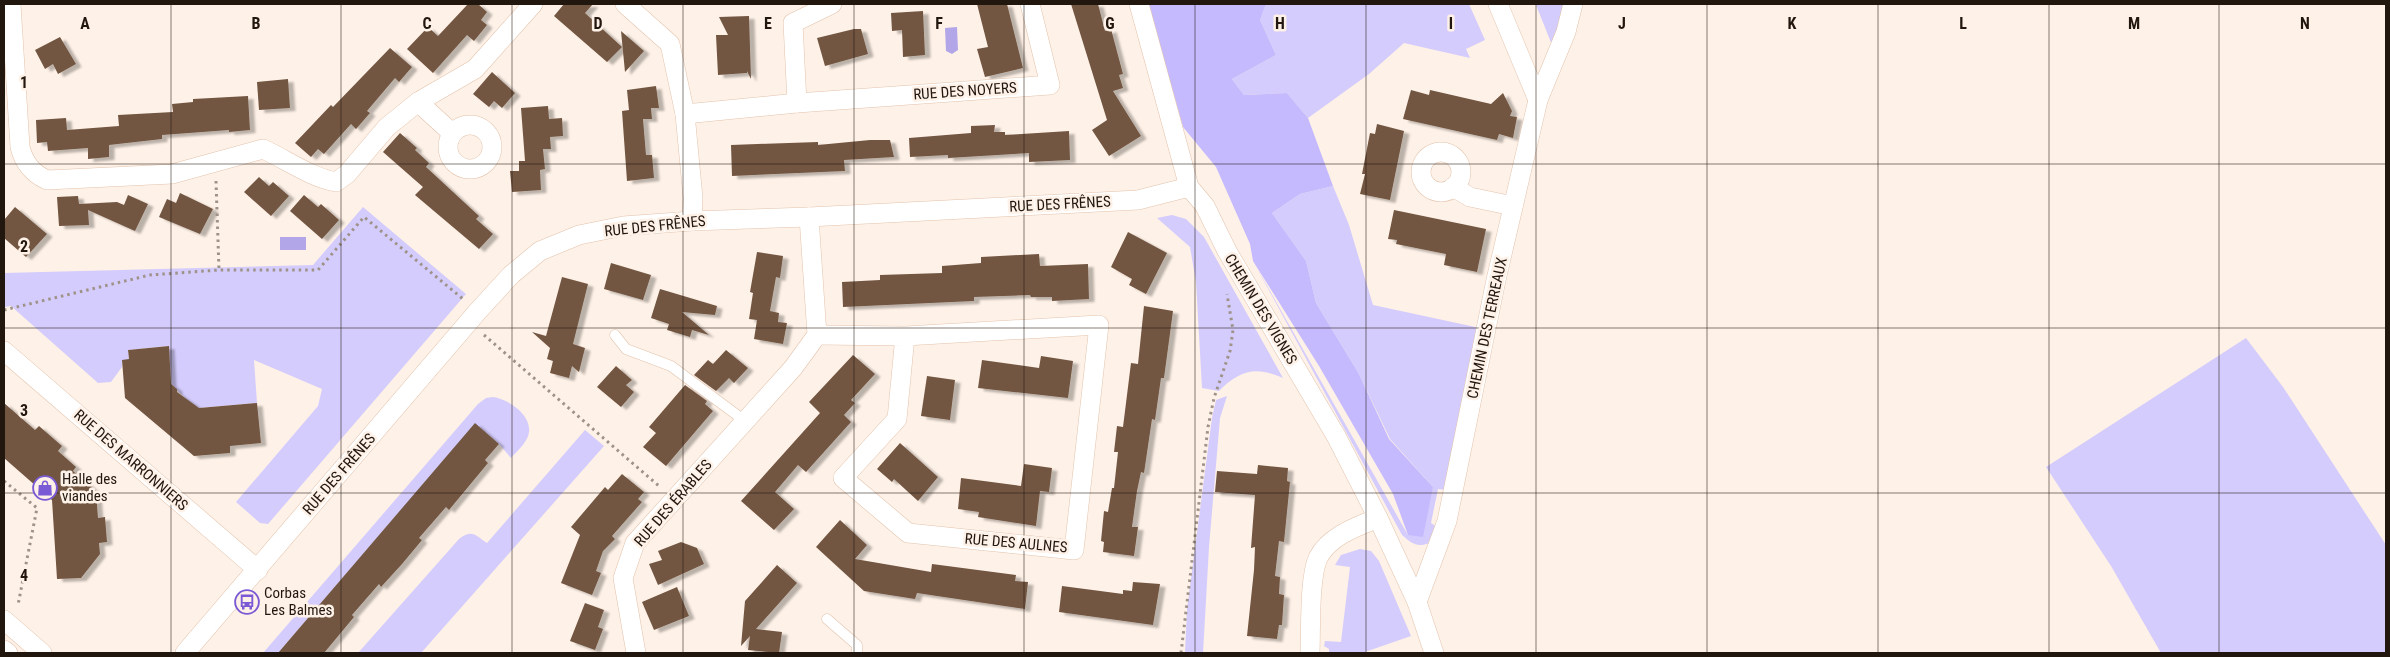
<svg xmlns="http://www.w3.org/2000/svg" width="2390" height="657" viewBox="0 0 2390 657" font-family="'Roboto Condensed',sans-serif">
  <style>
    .green { fill: #d4ccfc }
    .forest { fill: #c5bafe }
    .water { fill: #b2a6e9 }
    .building { fill: #725642; filter: url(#shadow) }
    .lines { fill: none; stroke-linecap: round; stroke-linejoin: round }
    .service-casing { stroke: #e3c3ac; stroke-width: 11 }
    .minor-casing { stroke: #e3c3ac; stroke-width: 20 }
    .path { stroke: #9e9289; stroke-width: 3; stroke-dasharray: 2.5 4; stroke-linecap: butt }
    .service { stroke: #fff; stroke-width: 10 }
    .minor { stroke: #fff; stroke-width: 19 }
    .grid { fill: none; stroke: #22170f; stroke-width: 1; stroke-opacity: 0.55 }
    .labels { text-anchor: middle; stroke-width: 5; stroke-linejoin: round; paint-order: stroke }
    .street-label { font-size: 15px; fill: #22170f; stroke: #fef1e7 }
    .poi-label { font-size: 15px; fill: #22170f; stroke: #fef1e7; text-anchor: start }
    .grid-label { font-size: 16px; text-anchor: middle; font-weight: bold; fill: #22170f; stroke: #fef1e7; stroke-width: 5; stroke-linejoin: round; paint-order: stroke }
  </style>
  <defs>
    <filter id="shadow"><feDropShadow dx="5.5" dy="3" stdDeviation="1" flood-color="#0004"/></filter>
  </defs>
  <rect width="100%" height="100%" fill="#fef1e7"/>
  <g class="green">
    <path d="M1266,4H1469L1485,40L1466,49L1470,58L1404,43L1369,74L1308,118L1287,93L1244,95L1232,79L1276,55L1260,20Z"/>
    <path d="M1569,4L1552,45L1536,5Z"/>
    <path d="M1333,186L1349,225L1373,305L1480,328L1446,490L1438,489L1431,523L1437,527L1429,543C1417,548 1411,543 1402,535L1253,261L1408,535L1433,487L1390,439L1359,374L1316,303L1306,261L1272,213L1300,194Z"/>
    <path d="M363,207L466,294L268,524L260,523L236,502L318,406L322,389L254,360L257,403L199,408L190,403L172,385L168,346L128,350L129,359L122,361V367L111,382L98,383L11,306L4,307V273L313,265Z"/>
    <path d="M1172,215L1186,219L1204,237L1283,378C1256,366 1240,370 1219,391L1202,388L1196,282L1190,247L1157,218Z"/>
    <path d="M2246,338L2283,387L2386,545V653H2161L2111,566L2046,467Z"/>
    <path d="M1227,396L1220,418L1209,547L1203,653H1185L1187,609L1212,418L1216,400Z"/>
    <path d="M493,397C508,399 531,414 529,432C528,442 517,451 511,458L499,444L475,424L278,653H263L478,404L486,398Z"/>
    <path d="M585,430L604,446L421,653H358L459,539C472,529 475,535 487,543Z"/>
    <path d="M1360,549L1371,551L1379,561L1411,636L1362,653H1329V649L1324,646L1325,641L1341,642L1350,567L1335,565L1341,555Z"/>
  </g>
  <path class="forest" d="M1148,4H1266L1260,20L1276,55L1232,79L1244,95L1287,93L1308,118L1333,186L1300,194L1272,213L1306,261L1316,303L1359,374L1389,439L1433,487L1423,537L1408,535L1393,494L1319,366L1253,261L1250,244L1216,167L1183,127Z"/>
  <g class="water">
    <path d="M957,27L958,50L952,54L946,51L945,28Z"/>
    <rect x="280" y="237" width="26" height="13"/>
  </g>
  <g class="building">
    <path d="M468,4H478L487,12L481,20L487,25L474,41L467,35L433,73L407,49L428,27L438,36Z"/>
    <path d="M564,4H593L585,13L622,47L607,62L554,16Z"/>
    <path d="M977,4H1007L1023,68L985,77L977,49L988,47Z"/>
    <path d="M1071,4H1098L1105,31L1111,29L1123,74L1119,75L1123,88L1113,91L1141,136L1109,156L1092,130L1107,120Z"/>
    <path d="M923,11L925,55L903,57L902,30L892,31L891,13Z"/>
    <path d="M749,16L751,79L747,71V73L718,75L716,35H728L719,17Z"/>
    <path d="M854,29H861L868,54L825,66L817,38Z"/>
    <path d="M621,31L644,51L625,72Z"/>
    <path d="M60,37L76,64L58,74L53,64L45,69L35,50Z"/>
    <path d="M390,48L412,67L399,82L395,78L367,111L370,113L356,129L351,124L324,154L318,149L311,157L295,143L331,105L333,107Z"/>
    <path d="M492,72L515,93L502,108L494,101L489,107L473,94Z"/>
    <path d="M288,79L290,108L259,110L257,82Z"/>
    <path d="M656,86L659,108H651L652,119H643L646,155H652L654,178L627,181L622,111L629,110L627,90Z"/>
    <path d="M1411,90L1429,95L1430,90L1491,104L1503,93L1512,111L1510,116L1517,117L1513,138L1499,134L1497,140L1403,119Z"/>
    <path d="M248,96L250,130L229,132V130L162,135V139L109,145V157L88,159V148L48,151L47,142L37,143L36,120L66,118L67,130L119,126L118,115L173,112L172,104L193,102V99Z"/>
    <path d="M548,106L549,119L562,118L563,136L550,137L551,149H543L545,169L540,170L541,190L512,192L510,171H519V161H525L521,108Z"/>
    <path d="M1377,124L1404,131L1390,200L1360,194L1365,174H1362L1370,133L1375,134Z"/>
    <path d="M995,125L994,132H1005V135L1069,131L1070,160L1029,162V153L948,158V155L910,157L909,138L971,133V126Z"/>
    <path d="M400,133L417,148L415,150L429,163L426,167L479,216L476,219L493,234L479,249L415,195L423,187L383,152Z"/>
    <path d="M870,140H890L894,157L844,160L845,171L732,176L731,145L818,142V145Z"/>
    <path d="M259,177L269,186L273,182L289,196L271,216L244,192Z"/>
    <path d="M180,193L213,209L200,234L159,217L167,199L176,203Z"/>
    <path d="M128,195L148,204L135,231L88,210L89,225L59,226L57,197L78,196L79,204L117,202L124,205Z"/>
    <path d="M304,195L318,207L321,204L339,220L322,239L290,211Z"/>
    <path d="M15,207L47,234L26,257L4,238V220Z"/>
    <path d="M1394,210L1486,229L1477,272L1444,265L1446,254L1396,244L1397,240L1388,239Z"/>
    <path d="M1128,232L1167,253L1146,294L1129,285L1132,279L1111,267Z"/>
    <path d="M757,252L783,256L780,278L776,277L770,311L779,313L778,322L787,323L783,344L754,339L757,320L749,319L753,293L750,292Z"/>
    <path d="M1039,254L1040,266L1088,264L1089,299L1052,301V297H1031L1030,295L974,297V301L843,307L842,282L880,280V275L942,273V266L981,263V257Z"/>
    <path d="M611,263L651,275L643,300L604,289Z"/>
    <path d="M562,277L588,284L573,344L585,348L579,372L572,366L569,378L550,373L553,361L547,359L550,348L532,332L546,336Z"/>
    <path d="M660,289L717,306L715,315L682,312L709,335L692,330L690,337L667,330L669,324L651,318Z"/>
    <path d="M1144,306L1173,311L1164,378H1161L1155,420L1152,419L1144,473L1141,472L1137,491L1132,527H1138L1134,556L1103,552L1104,542L1101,541L1104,511L1108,512L1112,488H1114L1118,452H1114L1117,426L1123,427L1131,363L1138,364Z"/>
    <path d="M169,346L171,384L177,389V392L199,408L257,403L261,443L230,446V453L194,456L125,398L122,360L129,359L128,350Z"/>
    <path d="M726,350L748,368L734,383L729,378L716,391L694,375L708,360L713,364Z"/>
    <path d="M853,355L875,374L851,400L855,403L844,415L851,422L806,472L798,465L775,492L794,509L774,530L741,501L820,413L809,402Z"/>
    <path d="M1041,356L1073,361L1068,398L978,388L982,360L1039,368Z"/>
    <path d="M616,366L632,380L626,385L634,392L621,407L597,387Z"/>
    <path d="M927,376L955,380L950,420L921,416Z"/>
    <path d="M685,385L707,401L705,404L713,411L666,466L643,447L656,433L649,427Z"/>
    <path d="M4,403L35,430L39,426L62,446L58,451L76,467L73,471L96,491L98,518L105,517L107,542L99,543L100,554L81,578L57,579L52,500L4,458Z"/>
    <path d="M475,423L499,444L485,460L488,463L449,510L446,507L419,538L422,540L402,564L381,587L379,584L352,615L354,617L324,653H278Z"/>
    <path d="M900,443L938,477L918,501L894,479L892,482L877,469Z"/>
    <path d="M1024,464L1052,468L1049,492L1040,491L1036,526L978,517L979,512L958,509L961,478L1021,486Z"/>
    <path d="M1258,465L1288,468L1287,481L1290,482L1284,542L1279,541L1275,576L1280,577L1279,594L1284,595L1282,625H1279L1277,639L1247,636L1254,570L1255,547L1251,548L1255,495L1215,492L1217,471L1257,474Z"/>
    <path d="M622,474L644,492L638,499L642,502L612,536L615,539L603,551L596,571L601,573L592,595L561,583L580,535L571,527L605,487L608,490Z"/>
    <path d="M840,520L867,545L855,559L931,572L932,564L1016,575L1015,581L1028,582L1025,609L917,593L915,599L864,591L816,547Z"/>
    <path d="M681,542L697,548L704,564L658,585L649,564L662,560L658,551Z"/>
    <path d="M777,565L797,583L756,629L782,632L779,653L748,650L750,636L741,646L745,601Z"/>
    <path d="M1133,582L1160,584L1153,625L1059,612L1062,586L1123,594V590L1132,591Z"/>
    <path d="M677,587L689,616L654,630L642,602Z"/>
    <path d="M585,603L604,610L598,627L603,629L595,650L570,641Z"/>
  </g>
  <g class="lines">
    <g class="service-casing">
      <g id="service">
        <path d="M615,335L626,349L671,366L745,421"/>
        <path d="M827,619L857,645V653"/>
      </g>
    </g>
    <g class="minor-casing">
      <g id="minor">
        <path d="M11,4L20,147C24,163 32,173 47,180L172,174L263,149C287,160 310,177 336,182L347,174L387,127L418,102L475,69L533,4"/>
        <path d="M625,4L670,44L685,114L693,198L692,221"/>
        <path d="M1139,4L1189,187L1205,206L1227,251L1336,436L1378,518L1417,602L1434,653"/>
        <path d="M1498,4L1538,100"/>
        <path d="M418,102L452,133"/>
        <path d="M797,103L793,23L832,4"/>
        <path d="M685,114L797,103L1050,85L1030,4"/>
        <circle cx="470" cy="147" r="22"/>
        <circle cx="1441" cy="172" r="20"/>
        <path d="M1453,187L1470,197L1513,206"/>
        <path d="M817,335L905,336L1099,325L1074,550L908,533L843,478L897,419L905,336"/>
        <path d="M4,351L258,570"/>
        <path d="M1417,602L1447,521L1496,280L1538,100L1566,32L1573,4"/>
        <path d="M4,620L42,653"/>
        <path d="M4,650L8,653"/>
        <path d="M185,653L478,311L511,275L540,251L579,235L623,226L692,221L809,217L1138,200L1189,187"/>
        <path d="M636,653L623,578L635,543L793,368L817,335L809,217"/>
        <path d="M1310,653C1311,630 1309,578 1318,558C1329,536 1358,526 1378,518"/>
      </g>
    </g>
    <g class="path">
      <path d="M216,181L219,270"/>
      <path d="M4,310L150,275L219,270H318L364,217L463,299"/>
      <path d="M484,335L659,486"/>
      <path d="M4,481L37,508L18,605"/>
      <path d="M1181,653L1208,427L1214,398L1230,351L1233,330L1227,294"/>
    </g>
    <use href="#service" class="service"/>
    <use href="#minor" class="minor"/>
  </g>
  <path class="grid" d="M171,4V653M341,4V653M512,4V653M683,4V653M854,4V653M1024,4V653M1195,4V653M1366,4V653M1536,4V653M1707,4V653M1878,4V653M2049,4V653M2219,4V653M4,164H2386M4,328H2386M4,493H2386"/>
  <defs>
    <g id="shop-ring" transform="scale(1.25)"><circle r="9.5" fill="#fef1e7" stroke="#7b5bd5" stroke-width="1.5"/><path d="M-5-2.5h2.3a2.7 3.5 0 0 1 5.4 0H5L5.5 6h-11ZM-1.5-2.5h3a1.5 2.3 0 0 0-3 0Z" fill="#7b5bd5"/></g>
    <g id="bus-ring" transform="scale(1.25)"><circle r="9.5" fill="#fef1e7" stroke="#7b5bd5" stroke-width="1.5"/><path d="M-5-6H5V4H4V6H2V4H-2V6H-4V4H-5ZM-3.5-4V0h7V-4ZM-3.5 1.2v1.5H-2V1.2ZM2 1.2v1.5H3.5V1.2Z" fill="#7b5bd5"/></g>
  </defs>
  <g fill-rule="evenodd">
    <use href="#shop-ring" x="45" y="488"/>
    <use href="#bus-ring" x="247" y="602"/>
  </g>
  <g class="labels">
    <g class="street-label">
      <text transform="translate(965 91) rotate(-4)" y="5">RUE DES NOYERS</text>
      <text transform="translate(1060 204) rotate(-3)" y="5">RUE DES FRÊNES</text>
      <text transform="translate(655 226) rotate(-6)" y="5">RUE DES FRÊNES</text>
      <text transform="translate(1261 309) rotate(59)" y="5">CHEMIN DES VIGNES</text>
      <text transform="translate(1487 328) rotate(-78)" y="5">CHEMIN DES TERREAUX</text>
      <text transform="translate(131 460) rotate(41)" y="5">RUE DES MARRONNIERS</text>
      <text transform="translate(339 474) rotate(-49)" y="5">RUE DES FRÊNES</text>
      <text transform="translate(673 503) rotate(-49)" y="5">RUE DES ÉRABLES</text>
      <text transform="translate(1016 543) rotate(5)" y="5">RUE DES AULNES</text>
    </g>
    <g class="poi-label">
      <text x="62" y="484">Halle des<tspan x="62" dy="17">viandes</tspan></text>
      <text x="264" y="598">Corbas<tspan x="264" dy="17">Les Balmes</tspan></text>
    </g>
  </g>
  <g class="grid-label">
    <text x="85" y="29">A</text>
    <text x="256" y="29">B</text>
    <text x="427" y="29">C</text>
    <text x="598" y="29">D</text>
    <text x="768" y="29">E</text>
    <text x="939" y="29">F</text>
    <text x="1110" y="29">G</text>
    <text x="1280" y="29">H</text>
    <text x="1451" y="29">I</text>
    <text x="1622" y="29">J</text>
    <text x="1792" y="29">K</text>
    <text x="1963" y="29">L</text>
    <text x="2134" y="29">M</text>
    <text x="2305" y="29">N</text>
    <text x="24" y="88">1</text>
    <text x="24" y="252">2</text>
    <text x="24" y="416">3</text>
    <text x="24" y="581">4</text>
  </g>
  <rect width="2390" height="657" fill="none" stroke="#22170f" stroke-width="10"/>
</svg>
